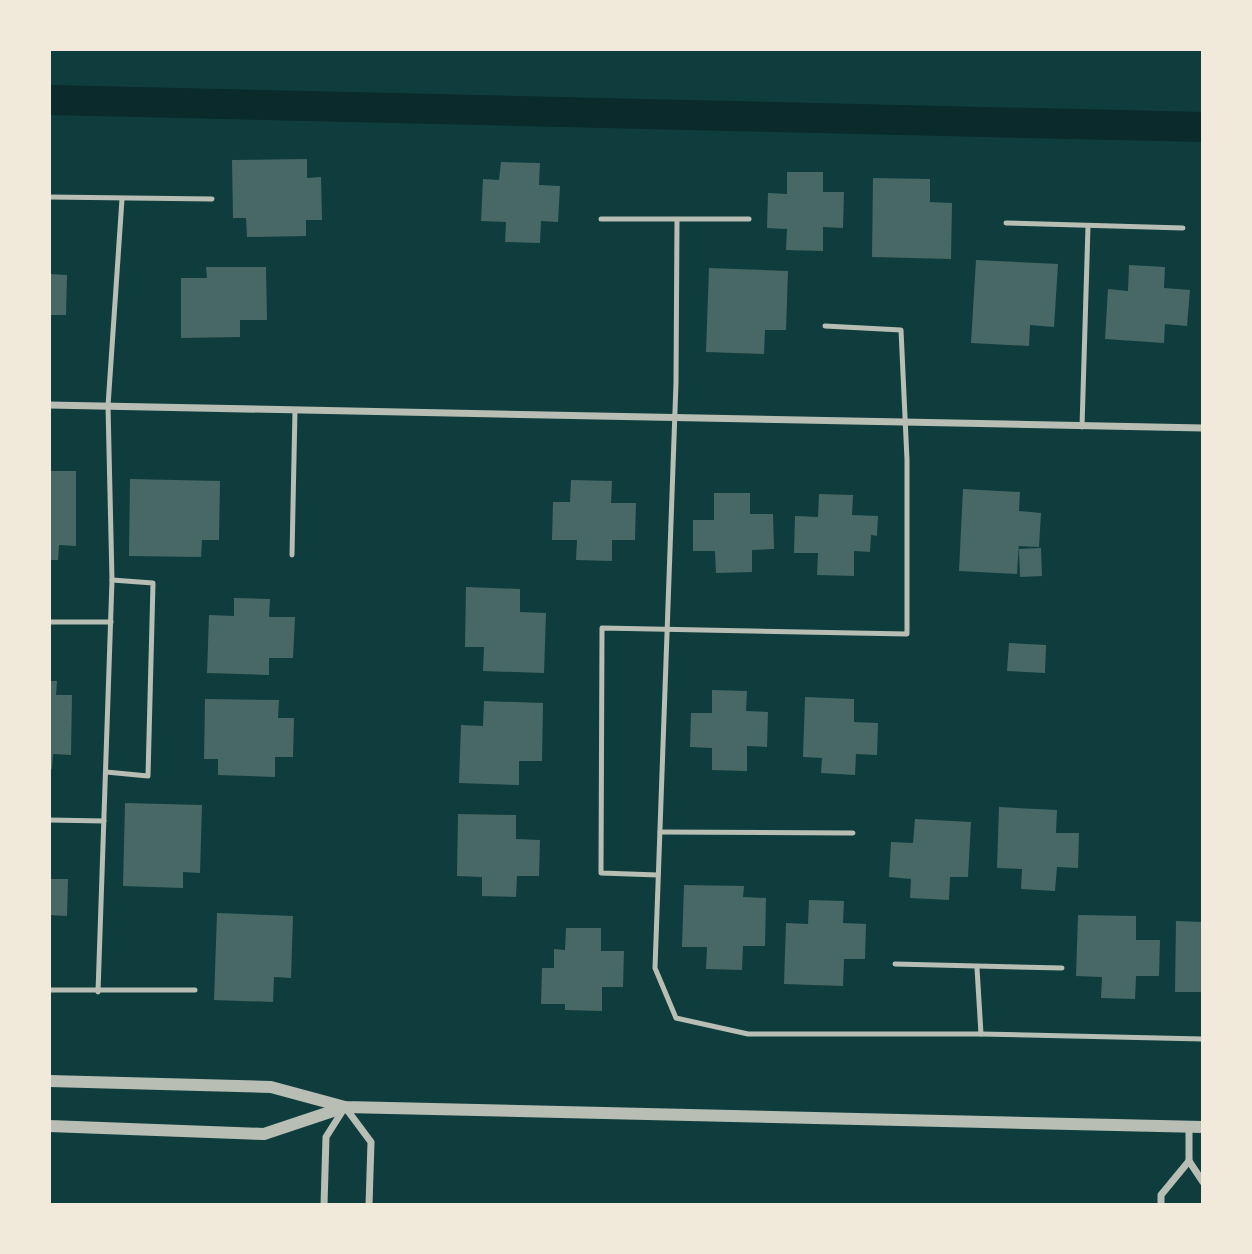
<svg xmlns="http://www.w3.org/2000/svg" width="1252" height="1254" viewBox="0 0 1252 1254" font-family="'Crimson Pro',serif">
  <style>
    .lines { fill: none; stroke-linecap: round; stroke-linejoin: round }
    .canal { stroke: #0a2a2b; stroke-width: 30 }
    .building { fill: #486865 }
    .service { stroke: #b8beb3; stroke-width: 5 }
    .minor { stroke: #b8beb3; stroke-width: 7 }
    .tertiary { stroke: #b8beb3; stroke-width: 12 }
  </style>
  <rect width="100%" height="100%" fill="#0f3d3e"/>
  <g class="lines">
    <path class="canal" d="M49,100L1203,127"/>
  </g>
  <g class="building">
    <path d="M307,159V178L321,177L322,220H306V236L247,237L246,218H233L232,160Z"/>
    <path d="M501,162L540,163L539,185L560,186L558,222L541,221L540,243L505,242L506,222L481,221L483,179L499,180Z"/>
    <path d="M787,172H823V192H844L843,228L823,227V251L786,250L787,229L767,228L768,193L787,194Z"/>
    <path d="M873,178L930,179V202L952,203L951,259L872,257Z"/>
    <path d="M976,260L1058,264L1054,327L1030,325L1029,346L971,343Z"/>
    <path d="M1129,265L1165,267L1164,288L1190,290L1187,326L1165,324L1164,343L1105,339L1108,289L1128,291Z"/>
    <path d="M206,267H266L267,320H240V337L181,338V278H207Z"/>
    <path d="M709,268L788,271L786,330H765L764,354L706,352Z"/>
    <path d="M49,274L67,275L66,315H49Z"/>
    <path d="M49,471H76V546L59,545L58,560H49Z"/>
    <path d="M130,479L220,481L219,540H202L201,557L129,556Z"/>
    <path d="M571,480L612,481L611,503H636L635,540H612V561L576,560L577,540H552L553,502H570Z"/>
    <path d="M963,489L1020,492L1019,511L1041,513L1039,547L1019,546V543L1017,574L959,571Z"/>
    <path d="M714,493H750V514H773L774,549L752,550V572L716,573L715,551H693V520H714Z"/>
    <path d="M819,494L853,495L852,515L878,516L877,536L871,535L870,552L854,551V576L817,575L818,553H794L795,516L818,517Z"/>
    <path d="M1041,548L1042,576L1020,577L1019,549Z"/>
    <path d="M466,587L520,589V612L546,613L544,673L483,671L484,647H465Z"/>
    <path d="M234,598L270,599L269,617H295L293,658H269V675L207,673L209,615L234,616Z"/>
    <path d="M1009,643L1046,645L1045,673L1007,671Z"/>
    <path d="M49,681H57L56,695H72L71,755L53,754L52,769H49Z"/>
    <path d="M712,690L747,691L746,711L768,712L767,747L747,746V771L712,770V748L690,747L691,713H712Z"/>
    <path d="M805,697L854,699V722L878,723L877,755L856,754L855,775L821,773L822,758L803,757Z"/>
    <path d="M205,699L279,700L278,718H294L293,757H275V777L218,775V759H204Z"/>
    <path d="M484,701L543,703L542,761H519V785L459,783L461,725L483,726Z"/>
    <path d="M125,803L202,805L200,873L183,872V888L123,886Z"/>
    <path d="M999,807L1057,810L1056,833H1079L1078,868L1057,867L1055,891L1021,889L1022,869L997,868Z"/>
    <path d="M458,814L516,815V839L540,840L539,876H517L516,897L482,896V877L457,876Z"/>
    <path d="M915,819L971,822L968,877H950L949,900L910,898L911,879L889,877L891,842L913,843Z"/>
    <path d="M49,879H68L67,916L49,915Z"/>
    <path d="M684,885L744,886L743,897L766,898L765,946H743L742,970L706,969L707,947H682Z"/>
    <path d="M809,900L844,901L843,923L866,924L865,959H844L843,986L784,984L786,923L808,924Z"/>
    <path d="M217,913L293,916L291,978L274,977L273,1002L214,1000Z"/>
    <path d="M1078,915L1136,916V940H1160L1159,976H1136L1135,999L1101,998L1102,977L1076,976Z"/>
    <path d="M1176,921L1203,922V992H1175Z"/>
    <path d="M566,928H601V951H624L623,987H602V1011L565,1010V1004H541L542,968H554V949L565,950Z"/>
  </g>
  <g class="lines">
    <g class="service">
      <path d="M49,197L212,199"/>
      <path d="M601,219H749"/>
      <path d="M677,220L676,383L655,968L676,1018L748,1034H981L977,968"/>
      <path d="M1006,223L1183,228"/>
      <path d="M1082,427L1088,226"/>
      <path d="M292,555L295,410"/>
      <path d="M49,622H111"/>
      <path d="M106,772L148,776L153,583L112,580"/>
      <path d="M49,820L104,821"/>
      <path d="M660,832L853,833"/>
      <path d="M658,875L601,873L602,628L907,634V460L901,330L825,326"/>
      <path d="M895,964L1062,968"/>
      <path d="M49,990H195"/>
      <path d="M98,992L112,580L108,406L122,199"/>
      <path d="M981,1034L1203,1039"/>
    </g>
    <g class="minor">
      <path d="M49,405L1203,428"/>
      <path d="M1189,1161L1203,1182"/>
      <path d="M324,1205L326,1137L345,1107L371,1142L369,1205"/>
      <path d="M1161,1205V1195L1189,1161V1126"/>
    </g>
    <g class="tertiary">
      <path d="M49,1081L271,1087L345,1107L1203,1127"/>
      <path d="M49,1126L264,1134L345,1107"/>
    </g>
  </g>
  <rect width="1252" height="1254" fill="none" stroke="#f1e9da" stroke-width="102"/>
</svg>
